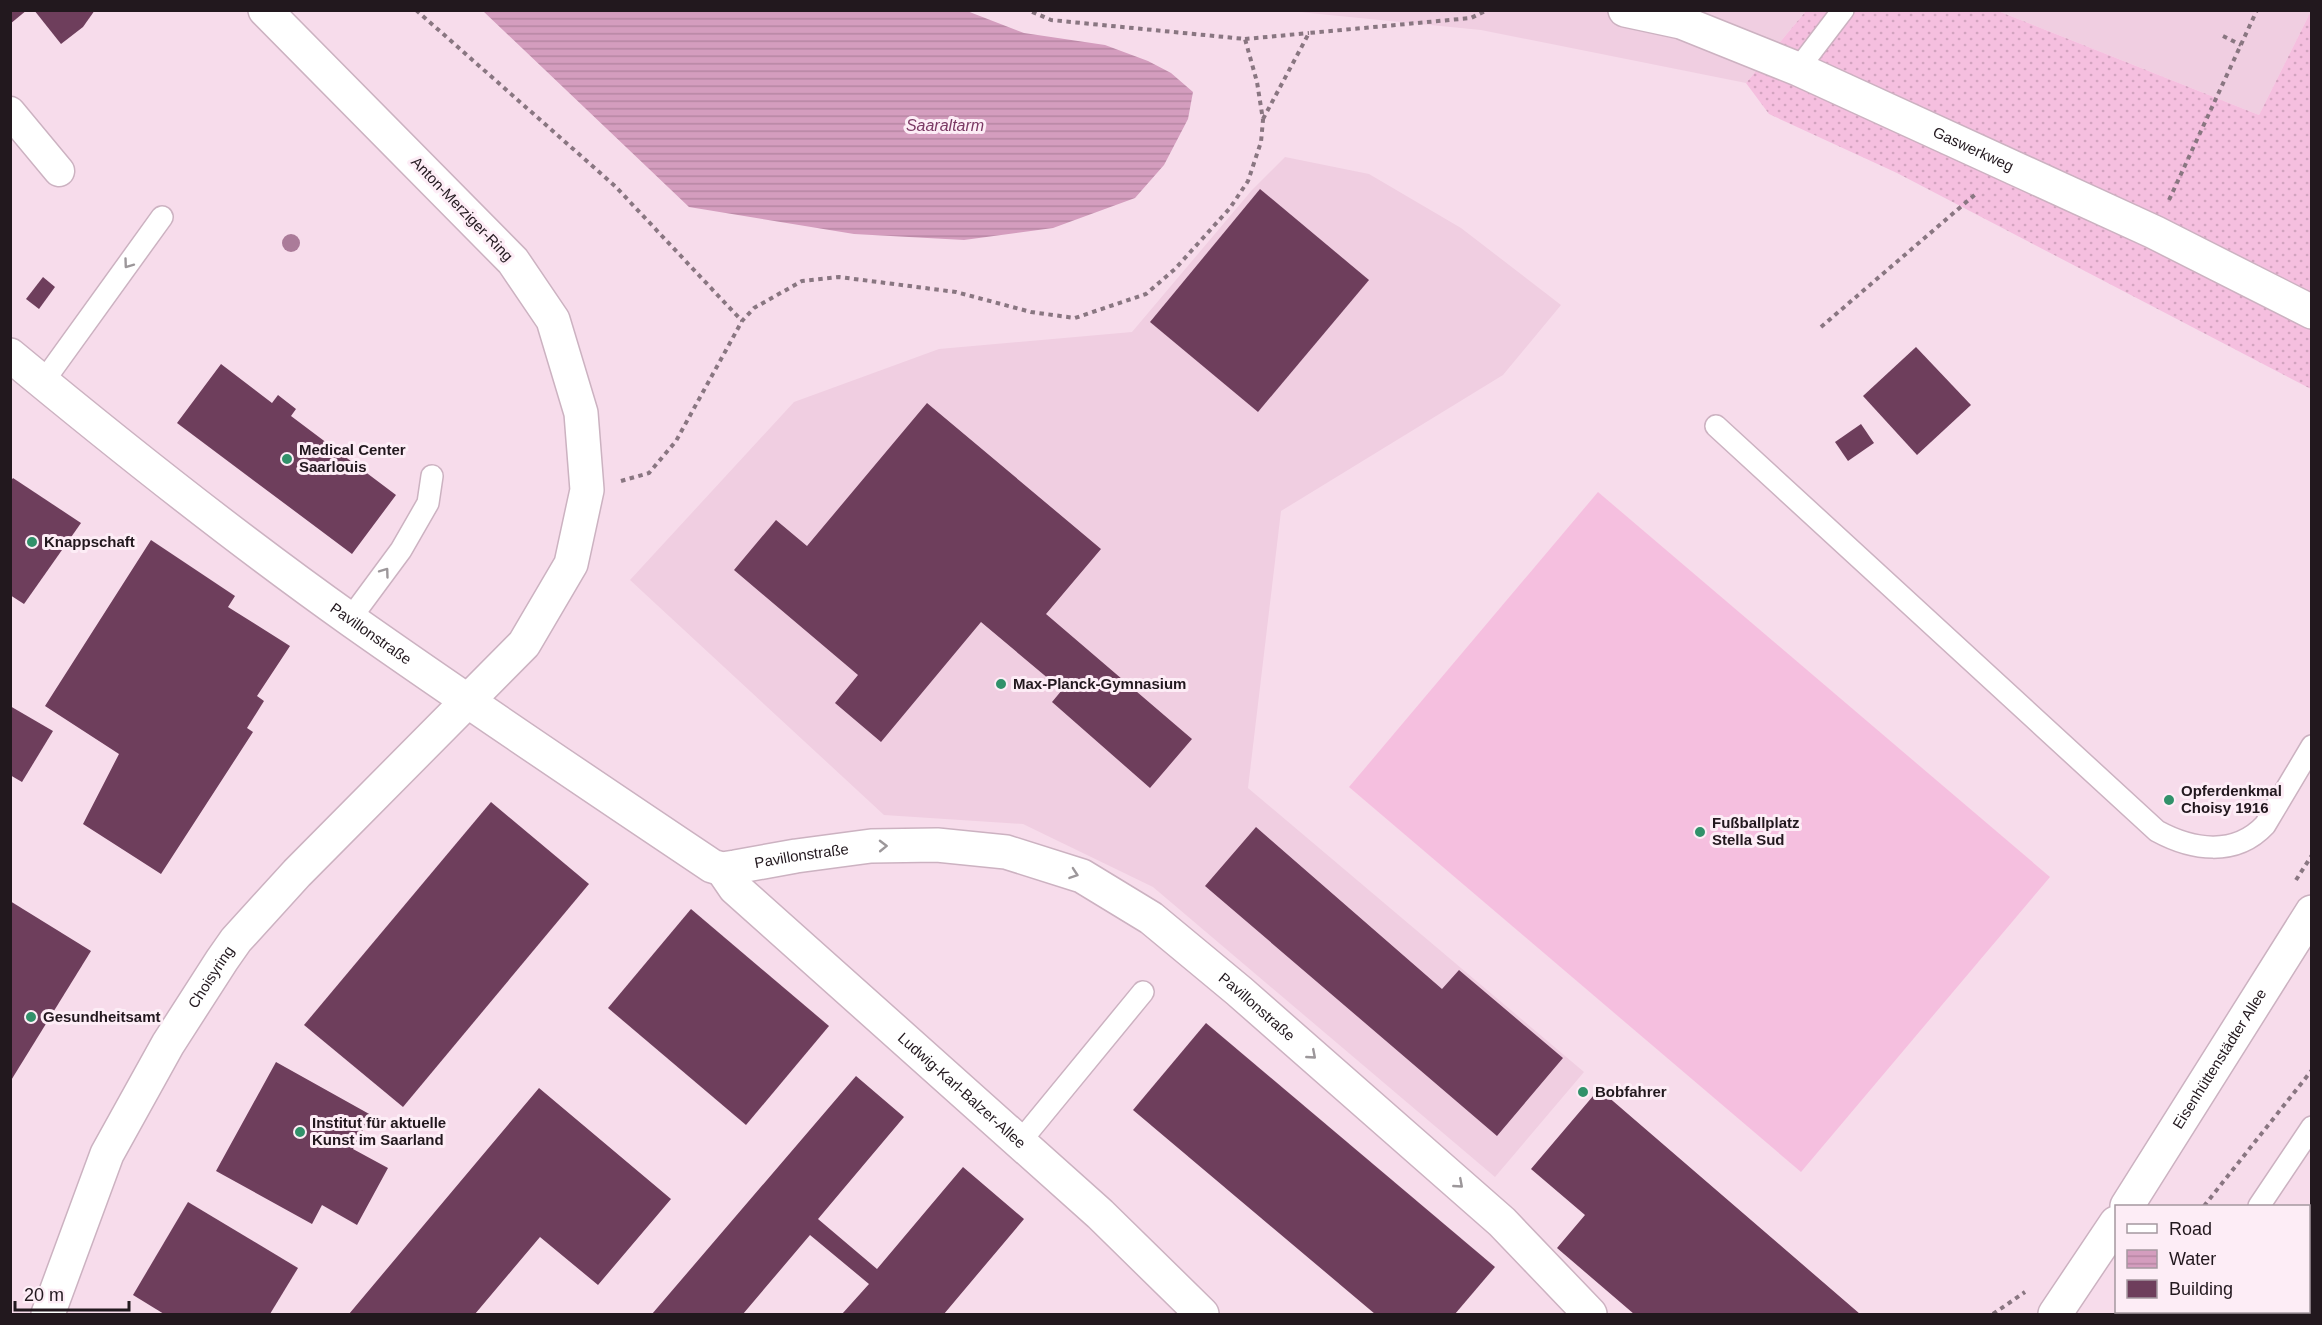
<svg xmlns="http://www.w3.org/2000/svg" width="2322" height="1325" viewBox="0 0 2322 1325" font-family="Helvetica,sans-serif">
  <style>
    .built { fill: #f0cee1 }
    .grass { fill: url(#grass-dots) }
    .pitch { fill: #f5bfdf }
    .water { fill: url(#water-rules) }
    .building { fill: #6e3e5c }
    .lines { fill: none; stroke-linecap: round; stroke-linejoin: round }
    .service-casing { stroke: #ccb2c1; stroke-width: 24 }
    .pedestrian-casing { stroke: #ccb2c1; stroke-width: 33 }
    .minor-casing { stroke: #ccb2c1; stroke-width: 36 }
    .tertiary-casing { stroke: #ccb2c1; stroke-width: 36 }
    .path { stroke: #897681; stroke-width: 4; stroke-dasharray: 4.5 4.5; stroke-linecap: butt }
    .service { stroke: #fff; stroke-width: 21 }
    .pedestrian { stroke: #fff; stroke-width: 30 }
    .minor { stroke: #fff; stroke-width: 33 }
    .tertiary { stroke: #fff; stroke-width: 33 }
    .tree { fill: #ab7b99 }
    .oneway { stroke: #9c979a }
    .poi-dot { fill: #31916a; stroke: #fdedf6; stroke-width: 2 }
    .labels { text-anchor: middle; stroke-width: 6; stroke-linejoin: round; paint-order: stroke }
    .street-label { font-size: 15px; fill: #22181e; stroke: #fdedf6 }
    .poi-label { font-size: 15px; font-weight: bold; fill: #22181e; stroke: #fdedf6; text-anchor: start }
    .water-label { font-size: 16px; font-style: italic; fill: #7b3964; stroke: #fdedf6 }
  </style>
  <defs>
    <pattern id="grass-dots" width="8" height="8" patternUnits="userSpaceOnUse" patternTransform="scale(1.5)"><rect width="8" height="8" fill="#f5bfdf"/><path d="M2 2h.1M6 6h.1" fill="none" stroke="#d2a3bf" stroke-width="1.8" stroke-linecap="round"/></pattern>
    <pattern id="water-rules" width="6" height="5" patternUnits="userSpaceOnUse" patternTransform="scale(1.5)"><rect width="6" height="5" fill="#d49dbe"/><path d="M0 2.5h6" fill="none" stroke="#b686a3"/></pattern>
  </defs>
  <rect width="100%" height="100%" fill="#f7dceb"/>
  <g class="built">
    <path d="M1289,11H1806L1746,83L1481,30Z"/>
    <path d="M1998,11H2311L2259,115Z"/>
    <path d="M1285,157L1369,174L1461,228L1561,305L1503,375L1281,511L1248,788L1584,1072L1495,1177L1153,887L1023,824L884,815L630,580L794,402L939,349L1132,332L1252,190Z"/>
  </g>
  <path class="grass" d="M1806,11H1998L2259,115L2311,11V389L1897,173L1769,114L1746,83Z"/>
  <path class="pitch" d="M1598,492L2050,877L1801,1172L1349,787Z"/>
  <path class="water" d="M483,11H967L1024,33L1105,45L1148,61L1171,73L1193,92L1188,119L1164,165L1135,198L1053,228L964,240L854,234L689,207Z"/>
  <g class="building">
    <path d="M10,10H27L10,24Z"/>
    <path d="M34,10H95L83,27L61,44Z"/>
    <path d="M1260,189L1369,280L1258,412L1150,322Z"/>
    <path d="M43,277L55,287L39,309L26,299Z"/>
    <path d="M1916,347L1971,405L1917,455L1863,396Z"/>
    <path d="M221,364L272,403L278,395L296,409L291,416L396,495L352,554L177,423Z"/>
    <path d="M927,403L1101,549L1046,614L1192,739L1150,788L1052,702L1062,690L981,622L881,742L835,703L858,675L734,570L776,520L807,546Z"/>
    <path d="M1861,424L1874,443L1848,461L1835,442Z"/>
    <path d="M13,478L81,523L24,604L10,595V482Z"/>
    <path d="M151,540L235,596L228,607L290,646L257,696L264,701L247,728L253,732L161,874L83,824L119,754L45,706Z"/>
    <path d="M10,706L53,731L22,782L10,775Z"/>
    <path d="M491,802L589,884L403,1107L304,1025Z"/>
    <path d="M1256,827L1442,989L1459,970L1563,1058L1497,1136L1205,886Z"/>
    <path d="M10,901L91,951L10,1082Z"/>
    <path d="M691,909L829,1026L746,1125L608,1008Z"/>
    <path d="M1206,1023L1495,1267L1455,1314H1375L1133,1110Z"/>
    <path d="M276,1062L371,1115L353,1149L388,1168L357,1225L322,1205L312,1224L216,1171Z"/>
    <path d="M856,1076L904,1117L818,1219L877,1269L963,1167L1024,1219L944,1314H842L869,1284L810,1235L743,1314H652Z"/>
    <path d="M539,1088L671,1199L598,1285L540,1237L475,1314H349Z"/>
    <path d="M1599,1089L1860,1314H1634L1557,1248L1585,1215L1531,1169Z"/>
    <path d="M188,1202L298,1268L270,1314H164L133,1295Z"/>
  </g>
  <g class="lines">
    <g class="service-casing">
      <g id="service">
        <path d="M1798,69L1843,10"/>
        <path d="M43,382L162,217"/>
        <path d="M1716,426L2157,831C2192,850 2235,857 2265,825L2312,746"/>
        <path d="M350,619L401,550L428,503L432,476"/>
        <path d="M1019,1143L1143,992"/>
        <path d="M2259,1206L2312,1127"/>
        <path d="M2188,1314L2190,1312"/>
      </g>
    </g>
    <g class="pedestrian-casing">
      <path id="pedestrian" d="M10,112L59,171"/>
    </g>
    <g class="minor-casing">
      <g id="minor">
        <path id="s1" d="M1625,10L1681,22L1798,69L2154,232L2312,312"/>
        <path id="s2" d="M10,355C121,447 234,537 351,620C470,704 591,785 712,866L722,869L735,867L796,856L871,846L937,845L1006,852L1082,876L1151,918L1239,991L1502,1222L1590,1314"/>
        <path id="s3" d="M722,869L735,888L1100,1214L1202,1314"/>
      </g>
    </g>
    <g class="tertiary-casing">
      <g id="tertiary">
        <path id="s4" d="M2127,1206L2312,912"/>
        <path id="s5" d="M48,1314L107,1154L168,1044L222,960L236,940L297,873L524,644L571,564L587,490L581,413L553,320L513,261L265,10"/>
        <path d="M2055,1314L2116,1223"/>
      </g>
    </g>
    <g class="path">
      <path d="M416,10L615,186L742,321"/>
      <path d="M2223,36L2241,45"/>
      <path d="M1245,39L1309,33"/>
      <path d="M1263,119L1309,33L1471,18L1487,10"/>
      <path d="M2169,200L2257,10"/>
      <path d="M1821,327L1978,192"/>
      <path d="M621,481L649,473L676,441L742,321L754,308L802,281L839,277L956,292L1031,312L1075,318L1146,294L1175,269L1230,208L1248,181L1261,142L1263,120L1257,82L1245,39L1051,20L1028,10"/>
      <path d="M2296,880L2312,855"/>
      <path d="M2204,1206L2312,1070"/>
      <path d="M1993,1314L2025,1292"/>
    </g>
    <use href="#service" class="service"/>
    <use href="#pedestrian" class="pedestrian"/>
    <use href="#minor" class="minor"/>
    <use href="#tertiary" class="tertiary"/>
  </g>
  <circle class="tree" cx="291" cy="243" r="9"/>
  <defs><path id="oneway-chevron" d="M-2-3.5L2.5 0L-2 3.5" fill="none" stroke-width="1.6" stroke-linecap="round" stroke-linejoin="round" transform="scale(1.5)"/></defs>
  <g class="oneway">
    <use href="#oneway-chevron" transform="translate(128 264) rotate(126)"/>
    <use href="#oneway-chevron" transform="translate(385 572) rotate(-54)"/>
    <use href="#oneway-chevron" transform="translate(883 846) rotate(-1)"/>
    <use href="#oneway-chevron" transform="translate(1074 874) rotate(19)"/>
    <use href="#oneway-chevron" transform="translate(1312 1055) rotate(41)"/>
    <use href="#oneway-chevron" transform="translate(1459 1184) rotate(41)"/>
  </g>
  <g class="poi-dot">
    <circle cx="287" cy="459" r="6"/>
    <circle cx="32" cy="542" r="6"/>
    <circle cx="1001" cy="684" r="6"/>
    <circle cx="2169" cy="800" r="6"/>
    <circle cx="1700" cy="832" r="6"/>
    <circle cx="31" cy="1017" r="6"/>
    <circle cx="1583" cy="1092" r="6"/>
    <circle cx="300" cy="1132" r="6"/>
  </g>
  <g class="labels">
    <g class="street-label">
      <text dy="5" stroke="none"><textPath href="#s1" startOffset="376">Gaswerkweg</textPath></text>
      <text transform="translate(462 209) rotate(46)" y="5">Anton-Merziger-Ring</text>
      <text dy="5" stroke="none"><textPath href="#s2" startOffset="456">Pavillonstraße</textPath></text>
      <text dy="5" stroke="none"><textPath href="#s2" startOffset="960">Pavillonstraße</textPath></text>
      <text dy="5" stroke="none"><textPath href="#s5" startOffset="376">Choisyring</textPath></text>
      <text dy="5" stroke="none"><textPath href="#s2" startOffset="1464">Pavillonstraße</textPath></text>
      <text dy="5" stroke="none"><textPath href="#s4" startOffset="174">Eisenhüttenstädter Allee</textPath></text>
      <text dy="5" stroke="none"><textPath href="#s3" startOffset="327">Ludwig-Karl-Balzer-Allee</textPath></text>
    </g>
    <g class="poi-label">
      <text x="299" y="455">Medical Center<tspan x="299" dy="17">Saarlouis</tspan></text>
      <text x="44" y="547">Knappschaft</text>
      <text x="1013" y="689">Max-Planck-Gymnasium</text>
      <text x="2181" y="796">Opferdenkmal<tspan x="2181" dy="17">Choisy 1916</tspan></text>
      <text x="1712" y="828">Fußballplatz<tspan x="1712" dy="17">Stella Sud</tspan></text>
      <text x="43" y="1022">Gesundheitsamt</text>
      <text x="1595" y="1097">Bobfahrer</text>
      <text x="312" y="1128">Institut für aktuelle<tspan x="312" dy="17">Kunst im Saarland</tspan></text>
    </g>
    <g class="water-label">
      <text x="945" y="131">Saaraltarm</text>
    </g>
  </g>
  <rect width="2322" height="1325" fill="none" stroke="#22181e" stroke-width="24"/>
  <rect x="2115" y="1205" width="195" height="108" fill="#fdedf6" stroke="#a598a0" stroke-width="1.5"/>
  <rect x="2127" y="1224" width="30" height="9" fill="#ffffff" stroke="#a598a0" stroke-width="1.5"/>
  <text x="2169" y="1235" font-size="18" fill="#22181e">Road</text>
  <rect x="2127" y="1250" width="30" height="18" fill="url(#water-rules)" stroke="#a598a0" stroke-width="1.5"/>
  <text x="2169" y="1265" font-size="18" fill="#22181e">Water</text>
  <rect x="2127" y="1280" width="30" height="18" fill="#6e3e5c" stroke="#a598a0" stroke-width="1.5"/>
  <text x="2169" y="1295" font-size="18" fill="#22181e">Building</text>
  <path d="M15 1301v9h114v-9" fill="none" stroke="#22181e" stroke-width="3"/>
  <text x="24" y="1301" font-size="18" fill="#22181e" stroke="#fdedf6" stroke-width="4.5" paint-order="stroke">20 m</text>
</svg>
